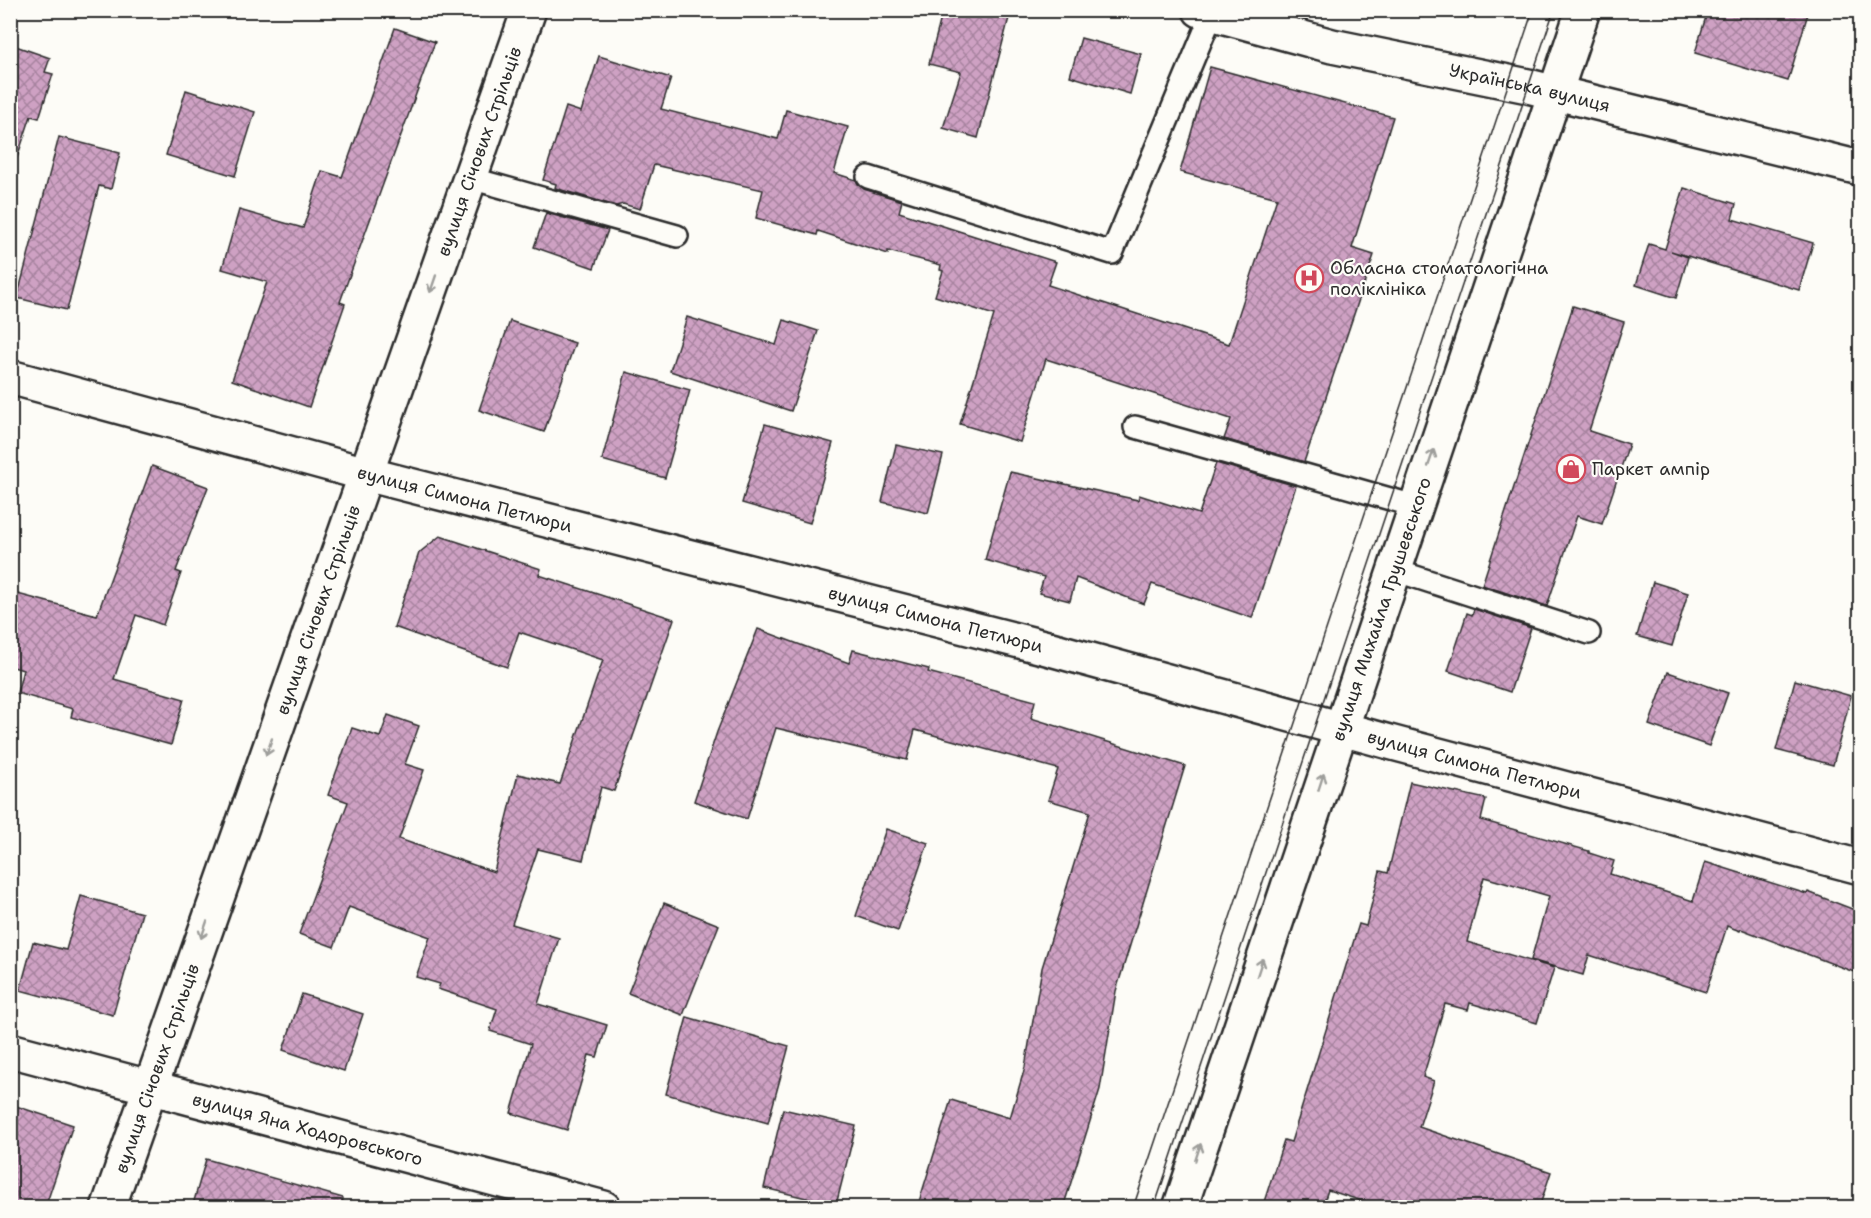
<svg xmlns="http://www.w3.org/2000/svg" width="1871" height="1218" viewBox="0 0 1871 1218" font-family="'Shantell Sans',sans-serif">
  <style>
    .building { fill: url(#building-cross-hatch); stroke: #2b2b2b; stroke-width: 1.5 }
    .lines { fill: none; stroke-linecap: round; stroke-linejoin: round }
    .lane-casing { stroke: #2b2b2b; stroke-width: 26 }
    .street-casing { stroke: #2b2b2b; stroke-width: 38 }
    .primary-casing { stroke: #2b2b2b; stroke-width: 38 }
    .lane { stroke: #fdfcf7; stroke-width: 21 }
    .street { stroke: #fdfcf7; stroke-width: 33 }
    .primary { stroke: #fdfcf7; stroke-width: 33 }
    .tram { stroke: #2b2b2b; stroke-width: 1.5 }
    .oneway { stroke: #9e9e9b }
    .labels { text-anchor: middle; stroke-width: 4.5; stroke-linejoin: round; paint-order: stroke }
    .street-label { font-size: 18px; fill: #2b2b2b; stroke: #fdfcf7 }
    .poi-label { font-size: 18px; fill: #2b2b2b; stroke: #fdfcf7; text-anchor: start }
  </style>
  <defs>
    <pattern id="building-cross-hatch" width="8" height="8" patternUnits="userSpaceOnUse" patternTransform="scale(1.5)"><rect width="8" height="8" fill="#cea1c3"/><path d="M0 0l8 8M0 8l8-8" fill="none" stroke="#a7839f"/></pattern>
  </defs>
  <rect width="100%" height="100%" fill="#fdfcf7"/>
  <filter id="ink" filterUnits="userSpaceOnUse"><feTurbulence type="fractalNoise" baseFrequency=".0167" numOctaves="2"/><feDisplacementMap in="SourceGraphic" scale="12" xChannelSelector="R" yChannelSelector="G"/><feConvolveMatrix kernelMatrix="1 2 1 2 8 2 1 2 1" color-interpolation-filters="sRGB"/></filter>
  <g filter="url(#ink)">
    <g class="building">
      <path d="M943,10H1011L978,138L943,128L961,72L929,64Z"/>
      <path d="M1708,10H1809L1788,81L1695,53Z"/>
      <path d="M395,28L435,42L340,302L345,304L309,407L232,380L267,282L222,269L239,210L303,228L322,171L342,177Z"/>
      <path d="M1081,38L1141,54L1130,94L1070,76Z"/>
      <path d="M10,44L50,58L45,72L53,74L39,118L31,116L17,158L10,157Z"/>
      <path d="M599,56L671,78L661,109L778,139L786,110L848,127L834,173L856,180L864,189L902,201L899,212L1056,262L1048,285L1229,344L1277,198L1180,172L1210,67L1393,117L1352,248L1374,255L1304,462L1224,439L1231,419L1046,359L1020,442L960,424L994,315L935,296L943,271L940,270L941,265L888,251V254L818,231L817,235L756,218L763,190L654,165L640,209L623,204L616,206L555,188L556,184L543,180L566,107L581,112Z"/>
      <path d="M186,90L255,112L235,176L166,155Z"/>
      <path d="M59,137L120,153L111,189L99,186L67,310L17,298Z"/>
      <path d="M1684,188L1736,204L1732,219L1813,243L1799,290L1671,251L1688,257L1676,298L1636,285L1649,244L1665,249Z"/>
      <path d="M546,213L608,230L594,268L534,247Z"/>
      <path d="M1573,306L1624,322L1589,431L1629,444L1602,524L1577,516L1547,606L1482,585Z"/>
      <path d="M687,317L776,345L784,320L818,331L791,411L670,371Z"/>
      <path d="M510,321L575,343L544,432L479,410Z"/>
      <path d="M626,372L690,390L665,478L602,460Z"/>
      <path d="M765,424L833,443L810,523L742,503Z"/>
      <path d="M896,445L943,455L928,513L882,502Z"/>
      <path d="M1216,463L1296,486L1252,618L1152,584L1144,604L1076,578L1070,601L1039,593L1044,577L985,560L1010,472L1138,500L1139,495L1199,514Z"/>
      <path d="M152,466L208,487L176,571L181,573L163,625L136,615L114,679L184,699L171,745L71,717L73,709L17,693L23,670L10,666V592L97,615Z"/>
      <path d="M440,536L541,569L539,575L674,619L614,791L601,787L583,860L538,849L512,924L559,938L538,1004L607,1025L597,1057L589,1055L567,1130L511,1113L531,1044L490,1031L497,1009L438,989L440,984L416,977L430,937L349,907L334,947L299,934L348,802L328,795L352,728L380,737L388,715L419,726L405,764L424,770L399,839L494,872L518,774L560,784L603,660L519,632L507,667L394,627L419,553Z"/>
      <path d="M1653,582L1688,593L1672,646L1637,636Z"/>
      <path d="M1474,609L1531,628L1510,692L1448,671L1467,613L1472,615Z"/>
      <path d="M758,629L849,663L853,650L929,669L928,672L1035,701L1031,718L1185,766L1116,991L1100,1089L1063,1208H917L951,1100L1010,1118L1025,1067L1042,968L1090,812L1048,800L1058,769L915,730L907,760L776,728L747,819L694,801L717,732Z"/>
      <path d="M1668,672L1728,693L1709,746L1649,725Z"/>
      <path d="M1795,680L1851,696L1833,765L1776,750Z"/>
      <path d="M1410,782L1486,799L1481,820L1589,851V853L1614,861L1610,874L1693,901L1705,862L1807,894L1808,892L1860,912V954L1854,972L1741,929L1740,931L1727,926L1706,992L1589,955L1583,975L1531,960L1549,896L1484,877L1467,942L1554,968L1537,1023L1470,1003L1468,1010L1445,1004L1423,1077L1434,1081L1419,1127L1551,1172L1539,1208H1383L1328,1190L1322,1208H1262L1284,1140L1291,1142L1359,924L1366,926L1380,871L1388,873Z"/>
      <path d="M886,829L928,843L898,931L856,916Z"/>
      <path d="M81,896L142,913L113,1015L20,990L33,942L66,950Z"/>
      <path d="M664,903L719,925L683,1015L628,993Z"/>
      <path d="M302,994L363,1014L344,1071L283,1050Z"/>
      <path d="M687,1017L789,1046L768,1123L666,1094Z"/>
      <path d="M10,1104L73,1125L45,1208H10Z"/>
      <path d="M783,1109L856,1126L836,1205L764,1188Z"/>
      <path d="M206,1159L343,1198L342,1208H192Z"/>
    </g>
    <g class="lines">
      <g class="lane-casing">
        <g id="lane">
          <path d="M868,177L1112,253L1212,14"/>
          <path d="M470,178L677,236"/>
          <path d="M1135,427L1415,506"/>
          <path d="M1394,570L1589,633"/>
        </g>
      </g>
      <g class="street-casing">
        <g id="street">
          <path id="s1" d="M1200,10L1332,46L1528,86L1860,168"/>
          <path id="s2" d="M10,377L366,474L1047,648L1393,743L1860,867"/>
          <path id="s3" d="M10,1050L604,1208"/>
        </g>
      </g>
      <g class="primary-casing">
        <g id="primary">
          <path id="s4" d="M108,1208L529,10"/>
          <path id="s5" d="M1180,1208L1583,10"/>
        </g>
      </g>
      <use href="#lane" class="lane"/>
      <use href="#street" class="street"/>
      <use href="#primary" class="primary"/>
      <g class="tram">
        <path d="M1133,1208L1533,10"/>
        <path d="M1154,1208L1554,10"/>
      </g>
    </g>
    <defs><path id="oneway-shaft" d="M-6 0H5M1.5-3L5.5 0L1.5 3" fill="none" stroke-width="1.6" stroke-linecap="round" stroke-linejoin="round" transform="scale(1.5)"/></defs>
    <g class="oneway">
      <use href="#oneway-shaft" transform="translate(433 284) rotate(109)"/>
      <use href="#oneway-shaft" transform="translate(1431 458) rotate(-71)"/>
      <use href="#oneway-shaft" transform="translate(269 747) rotate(109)"/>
      <use href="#oneway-shaft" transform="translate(1321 782) rotate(-72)"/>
      <use href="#oneway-shaft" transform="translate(204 930) rotate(109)"/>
      <use href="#oneway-shaft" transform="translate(1260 967) rotate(-72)"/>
      <use href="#oneway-shaft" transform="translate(1198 1152) rotate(-72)"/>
    </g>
  </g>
  <defs>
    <g id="hospital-ring" transform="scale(1.5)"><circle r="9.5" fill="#fdfcf7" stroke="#d1495b" stroke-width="1.5"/><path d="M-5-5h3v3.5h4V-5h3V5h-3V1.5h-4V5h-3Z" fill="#d1495b"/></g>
    <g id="shop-ring" transform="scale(1.5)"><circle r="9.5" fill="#fdfcf7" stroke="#d1495b" stroke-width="1.5"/><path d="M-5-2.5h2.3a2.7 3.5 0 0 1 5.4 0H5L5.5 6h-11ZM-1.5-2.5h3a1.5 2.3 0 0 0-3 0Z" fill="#d1495b"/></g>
  </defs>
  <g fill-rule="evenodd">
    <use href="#hospital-ring" x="1309" y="278"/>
    <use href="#shop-ring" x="1571" y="469"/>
  </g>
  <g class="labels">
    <g class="street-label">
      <text dy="6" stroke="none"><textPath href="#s1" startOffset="339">Українська вулиця</textPath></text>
      <text dy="6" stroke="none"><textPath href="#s4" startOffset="1120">вулиця Січових Стрільців</textPath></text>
      <text dy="6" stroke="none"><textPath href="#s2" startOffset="471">вулиця Симона Петлюри</textPath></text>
      <text dy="6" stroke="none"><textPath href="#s4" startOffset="634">вулиця Січових Стрільців</textPath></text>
      <text dy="6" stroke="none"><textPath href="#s5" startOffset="632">вулиця Михайла Грушевського</textPath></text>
      <text dy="6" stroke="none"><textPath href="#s2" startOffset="957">вулиця Симона Петлюри</textPath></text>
      <text dy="6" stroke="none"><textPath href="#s2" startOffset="1515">вулиця Симона Петлюри</textPath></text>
      <text dy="6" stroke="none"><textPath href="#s4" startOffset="148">вулиця Січових Стрільців</textPath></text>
      <text dy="6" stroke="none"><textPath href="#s3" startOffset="308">вулиця Яна Ходоровського</textPath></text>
    </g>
    <g class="poi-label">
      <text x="1330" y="274">Обласна стоматологічна<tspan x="1330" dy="21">поліклініка</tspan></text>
      <text x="1592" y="475">Паркет ампір</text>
    </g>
  </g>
  <rect width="1871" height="1218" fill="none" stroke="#fdfcf7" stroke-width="36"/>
  <rect x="18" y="18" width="1835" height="1182" fill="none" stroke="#2b2b2b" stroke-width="2" filter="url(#ink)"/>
</svg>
